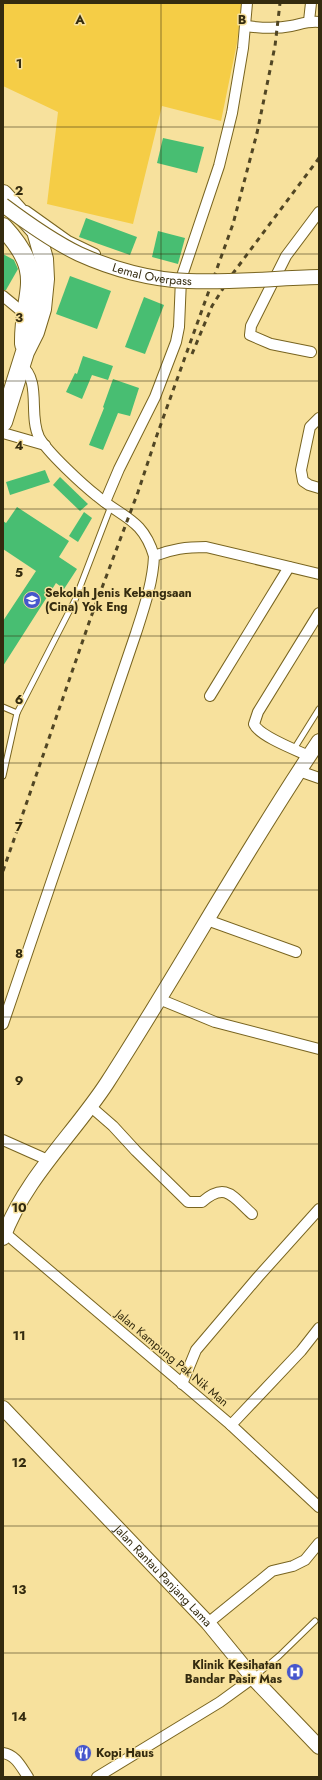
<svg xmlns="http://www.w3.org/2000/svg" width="322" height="1780" viewBox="0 0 322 1780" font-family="Jost,sans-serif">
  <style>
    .green { fill: #f5cd46 }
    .building { fill: #48be72 }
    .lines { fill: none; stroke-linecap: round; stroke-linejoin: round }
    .lane-casing { stroke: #786420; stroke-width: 7 }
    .street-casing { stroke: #786420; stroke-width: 12 }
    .secondary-casing { stroke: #786420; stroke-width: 16 }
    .highway-casing { stroke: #786420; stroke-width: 20 }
    .lane { stroke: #fff; stroke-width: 5 }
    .street { stroke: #fff; stroke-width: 10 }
    .secondary { stroke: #fff; stroke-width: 14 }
    .highway { stroke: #fff; stroke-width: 18 }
    .rail { stroke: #514624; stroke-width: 3; stroke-dasharray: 5 5; stroke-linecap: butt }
    .secondary-bridge-casing { stroke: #786420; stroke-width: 16; stroke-linecap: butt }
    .secondary-bridge { stroke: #fff; stroke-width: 14 }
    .grid { fill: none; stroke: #342b0f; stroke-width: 1; stroke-opacity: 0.55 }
    .labels { text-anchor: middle; stroke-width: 3; stroke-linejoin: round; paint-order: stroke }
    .street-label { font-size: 12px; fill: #342b0f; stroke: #f7e19d }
    .poi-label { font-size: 12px; font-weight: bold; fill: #342b0f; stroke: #f7e19d; text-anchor: start }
    .grid-label { font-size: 13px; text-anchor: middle; font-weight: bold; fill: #342b0f; stroke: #f7e19d; stroke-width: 3; stroke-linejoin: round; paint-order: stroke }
  </style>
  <rect width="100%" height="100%" fill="#f7e19d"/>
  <path class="green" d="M3,3H242L237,43L221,121L162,106L133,224L47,204L58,112L3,86Z"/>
  <g class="building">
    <path d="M163,138L204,147L197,173L157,163Z"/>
    <path d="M86,218L137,237L130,255L79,237Z"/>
    <path d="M158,231L185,238L178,264L152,257Z"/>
    <path d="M3,254L14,260L18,269L6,290H3Z"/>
    <path d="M70,276L111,291L97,329L56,314Z"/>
    <path d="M144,297L164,305L145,354L125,347Z"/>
    <path d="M83,356L113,366L108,380L92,375L82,399L66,392L75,373L77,374Z"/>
    <path d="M113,379L139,388L130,416L118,413L103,450L89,445L104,408L103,407Z"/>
    <path d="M45,470L50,482L10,495L6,482Z"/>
    <path d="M60,477L88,504L80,511L53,485Z"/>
    <path d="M17,507L69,541L59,557L77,569L64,589L56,583L3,666V621L36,571L3,549V521L6,523Z"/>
    <path d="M84,512L92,518L78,542L69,536Z"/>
  </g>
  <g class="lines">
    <g class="lane-casing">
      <g id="lane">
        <path d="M3,707L17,713"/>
        <path d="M294,749L319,709"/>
        <path d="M3,776L17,713L75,600L111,506"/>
        <path d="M254,1677L279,1656L315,1621"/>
      </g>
    </g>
    <g class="street-casing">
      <g id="street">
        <path d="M309,21L311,3"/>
        <path d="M246,26C261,28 276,29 291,26C301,24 308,21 319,22"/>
        <path d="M26,211L68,241L95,254"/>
        <path d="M3,296L26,315"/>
        <path d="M311,352L271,344L250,335L251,326L286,256L319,212"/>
        <path d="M21,365C42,381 28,415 39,437C47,452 83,485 97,496C123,518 143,519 154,556"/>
        <path d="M319,418L310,427L301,470L303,481L309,485L319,488"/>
        <path d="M3,433L45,445"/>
        <path d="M105,502L119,469L155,397L176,342L179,327L181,279L219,166L232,113L243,48L247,3"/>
        <path d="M210,696L289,567"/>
        <path d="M309,756C296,750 259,736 254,724L258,712L319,613"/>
        <path d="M299,771L319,778"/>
        <path d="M207,920L296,952"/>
        <path d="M159,999L215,1022L319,1049"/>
        <path d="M3,1024L136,633C144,608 153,582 154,556C172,549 186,547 206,547L319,574"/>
        <path d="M90,1106L113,1126L136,1151L188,1202H202C226,1181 233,1197 252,1214"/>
        <path d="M3,1140L48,1160"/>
        <path d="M5,1233L231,1425L319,1507"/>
        <path d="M182,1384L196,1350L258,1277L319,1209"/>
        <path d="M231,1425L301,1351L319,1328"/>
        <path d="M208,1623L272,1571L293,1566L305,1560L319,1543"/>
        <path d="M3,1753C16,1755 21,1767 28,1777"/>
        <path d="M97,1777L220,1702L253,1678"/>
      </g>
    </g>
    <g class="secondary-casing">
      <g id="secondary">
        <path d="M3,1238C25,1178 73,1135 107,1083C180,970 244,852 319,741"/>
        <path id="s1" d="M3,1408L208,1623L253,1678L319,1747"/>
      </g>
    </g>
    <g class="highway-casing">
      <g id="highway">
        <path d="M3,194L36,231L44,259L45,279L42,309L35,332L25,352L3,422"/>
        <path d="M3,227C48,276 23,289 24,344"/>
      </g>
    </g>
    <use href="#lane" class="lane"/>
    <use href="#street" class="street"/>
    <use href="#secondary" class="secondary"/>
    <use href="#highway" class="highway"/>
    <g class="rail">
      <path d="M192,354L212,306L231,276L319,158"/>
      <path d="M3,871L91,617L138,492L157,435L233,224L257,133L275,46L280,3"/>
    </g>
    <g class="secondary-bridge-casing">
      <g id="secondary-bridge">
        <path id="s2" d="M3,205C27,223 52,241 79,254C112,269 152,280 188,281C232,283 275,278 319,277"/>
      </g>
    </g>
    <use href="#secondary-bridge" class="secondary-bridge"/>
  </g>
  <path class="grid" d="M161,3V1777M3,127H319M3,254H319M3,381H319M3,509H319M3,636H319M3,763H319M3,890H319M3,1017H319M3,1144H319M3,1271H319M3,1399H319M3,1526H319M3,1653H319"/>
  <defs>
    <g id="school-disc" transform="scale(0.9)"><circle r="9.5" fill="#4657cc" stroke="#f7e19d"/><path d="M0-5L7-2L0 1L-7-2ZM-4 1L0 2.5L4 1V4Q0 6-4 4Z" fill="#fff"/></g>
    <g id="hospital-disc" transform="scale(0.9)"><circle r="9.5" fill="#4657cc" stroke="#f7e19d"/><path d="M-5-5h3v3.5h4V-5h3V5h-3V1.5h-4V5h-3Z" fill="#fff"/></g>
    <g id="restaurant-disc" transform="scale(0.9)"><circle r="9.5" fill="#4657cc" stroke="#f7e19d"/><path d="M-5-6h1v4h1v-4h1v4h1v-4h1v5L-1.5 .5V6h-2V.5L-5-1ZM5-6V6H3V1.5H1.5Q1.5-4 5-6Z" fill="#fff"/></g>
  </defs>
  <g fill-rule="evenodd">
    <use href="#school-disc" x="32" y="600"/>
    <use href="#hospital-disc" x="295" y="1672"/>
    <use href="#restaurant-disc" x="83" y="1753"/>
  </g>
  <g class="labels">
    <g class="street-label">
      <text dy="4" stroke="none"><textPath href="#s2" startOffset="167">Lemal Overpass</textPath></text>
      <text transform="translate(172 1358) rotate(40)" y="4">Jalan Kampung Pak Nik Man</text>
      <text dy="4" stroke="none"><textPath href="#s1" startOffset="232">Jalan Rantau Panjang Lama</textPath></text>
    </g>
    <g class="poi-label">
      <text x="45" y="597">Sekolah Jenis Kebangsaan<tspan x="45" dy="14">(Cina) Yok Eng</tspan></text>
      <text x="282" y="1669" text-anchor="end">Klinik Kesihatan<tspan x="282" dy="14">Bandar Pasir Mas</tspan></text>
      <text x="96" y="1757">Kopi Haus</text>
    </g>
  </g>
  <g class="grid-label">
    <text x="80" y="24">A</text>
    <text x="242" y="24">B</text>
    <text x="19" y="68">1</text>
    <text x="19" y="195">2</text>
    <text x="19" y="322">3</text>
    <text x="19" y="450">4</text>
    <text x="19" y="577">5</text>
    <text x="19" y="704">6</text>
    <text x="19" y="831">7</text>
    <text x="19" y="958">8</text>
    <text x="19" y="1085">9</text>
    <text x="19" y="1212">10</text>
    <text x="19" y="1340">11</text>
    <text x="19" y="1467">12</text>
    <text x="19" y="1594">13</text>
    <text x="19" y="1721">14</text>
  </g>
  <rect width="322" height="1780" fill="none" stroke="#342b0f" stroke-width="8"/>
</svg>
